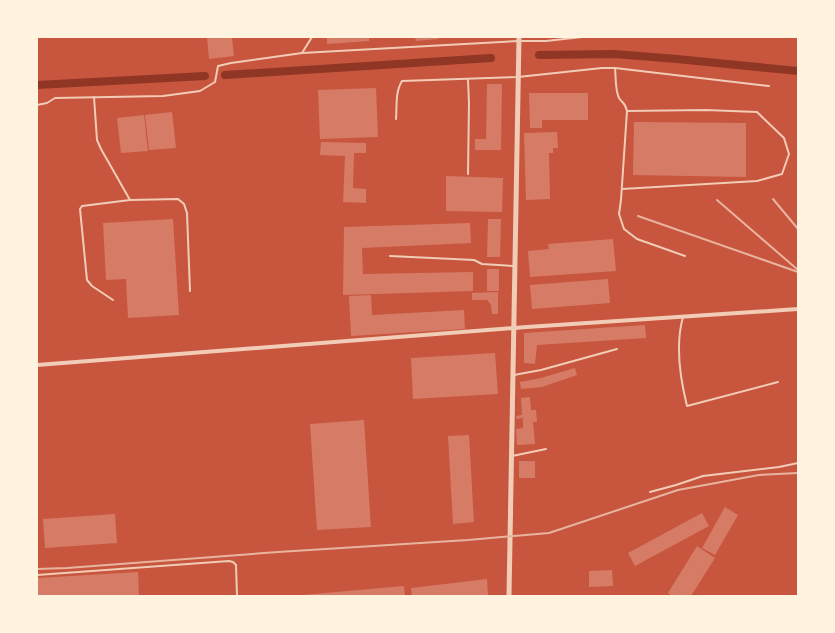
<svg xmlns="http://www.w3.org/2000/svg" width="835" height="633" viewBox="0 0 835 633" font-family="Helvetica,sans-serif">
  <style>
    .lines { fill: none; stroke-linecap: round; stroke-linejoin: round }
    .canal { stroke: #8f3625; stroke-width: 8 }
    .building { fill: #d67c66 }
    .service { stroke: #f1ccb7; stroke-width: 2 }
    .minor { stroke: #f1ccb7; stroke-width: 4 }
    .tertiary { stroke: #f1ccb7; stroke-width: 5 }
    .rail { stroke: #e9b49f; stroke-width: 2 }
  </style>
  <rect width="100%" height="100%" fill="#c8553d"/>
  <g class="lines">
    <g class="canal">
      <path d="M539,55L614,54L677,59L798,71"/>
      <path d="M225,75L491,58"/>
      <path d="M37,85L205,76"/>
    </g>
  </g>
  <g class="building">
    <path d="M207,37H232L234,56L209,59Z"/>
    <path d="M327,37H369V41L327,44Z"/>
    <path d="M415,37H438V39L416,41Z"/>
    <path d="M487,84H502L501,150H475V139H486Z"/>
    <path d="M376,88L378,137L320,139L318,90Z"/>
    <path d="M529,93H588V120H542V128H530Z"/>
    <path d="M172,112L176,148L149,150L145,115Z"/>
    <path d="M144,115L148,151L121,153L117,118Z"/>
    <path d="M634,122L746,123V177L633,175Z"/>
    <path d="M557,132L558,148H553V153H549L550,199L526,200L524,133Z"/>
    <path d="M321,142L366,143V153H354L353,188L366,189V203L343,202L345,156L320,155Z"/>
    <path d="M446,176L503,178L502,212L446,211Z"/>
    <path d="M173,219L179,315L128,318L126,279L106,280L103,223Z"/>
    <path d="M488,219H501L500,257H487Z"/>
    <path d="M470,223L471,243L362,248L363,274L473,272V291L343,295L344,227Z"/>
    <path d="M613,239L616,271L530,277L528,251L549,249L548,244Z"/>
    <rect x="487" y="269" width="12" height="22"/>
    <path d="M608,279L610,303L532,309L530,285Z"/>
    <path d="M498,292V314H492L491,305L487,300H472V293Z"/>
    <path d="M371,295L372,315L464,310L465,329L351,336L349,296Z"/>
    <path d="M645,325L646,338L537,345L535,364L524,363V333Z"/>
    <path d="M495,353L498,394L413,399L411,358Z"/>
    <path d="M575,368L577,375L542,387L521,389L520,382L541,378Z"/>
    <path d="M530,397L531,410H536L537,422H533L535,444L517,445L516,429L523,428V418L517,419L516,416L522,415L521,398Z"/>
    <path d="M364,420L371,527L317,530L310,424Z"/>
    <path d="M469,435L474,522L453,524L448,436Z"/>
    <rect x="519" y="461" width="16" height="17"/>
    <path d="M725,507L738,515L715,555L702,548Z"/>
    <path d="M702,513L709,526L635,566L628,553Z"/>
    <path d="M115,514L117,543L45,548L43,519Z"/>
    <path d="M697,546L715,558L691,596H672L668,593Z"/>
    <path d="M612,570L613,586L589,587V571Z"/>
    <path d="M138,572L139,596H37V578Z"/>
    <path d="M487,579L488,596H412L411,588Z"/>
    <path d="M404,586L405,596H302V595Z"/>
  </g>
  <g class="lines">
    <g class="service">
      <path d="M302,53L312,37"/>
      <path d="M615,68C616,77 615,90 619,98C623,104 625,102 627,111L621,200L619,214L624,229L637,239L685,256"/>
      <path d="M94,97L97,140L101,149L130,200L178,199L184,204L187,213L190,291"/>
      <path d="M37,105L47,103L55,98L163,96L200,91L215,82L218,66L231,63L302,53L519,41H546L582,37"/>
      <path d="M396,119C397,107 395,92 402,81L518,77L602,68H615L769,86"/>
      <path d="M468,174L469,103L468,80"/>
      <path d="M622,189L757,181L782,174L789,154L784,138L757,112L706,110L627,111"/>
      <path d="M390,256L474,260L482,264L513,266"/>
      <path d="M113,300L92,286L87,280L80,209L82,206L130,200"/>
      <path d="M683,317C675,345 680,378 687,406L778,382"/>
      <path d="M514,375L541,370L617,349"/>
      <path d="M512,456L546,449"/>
      <path d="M650,492L676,485L703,476L779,467L798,463"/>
      <path d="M37,575L229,561L233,562L236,565L237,596"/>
    </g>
    <path class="minor" d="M37,365L527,327L798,309"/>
    <path class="tertiary" d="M509,596L519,37"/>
    <g class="rail">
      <path d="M773,199L798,229"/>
      <path d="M717,200L798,270"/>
      <path d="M638,216L798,272"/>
      <path d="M37,569L67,568L278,552L468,540L549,533L678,490L759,475L798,473"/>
    </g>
  </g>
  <rect width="835" height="633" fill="none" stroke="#fff3e0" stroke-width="76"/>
</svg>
